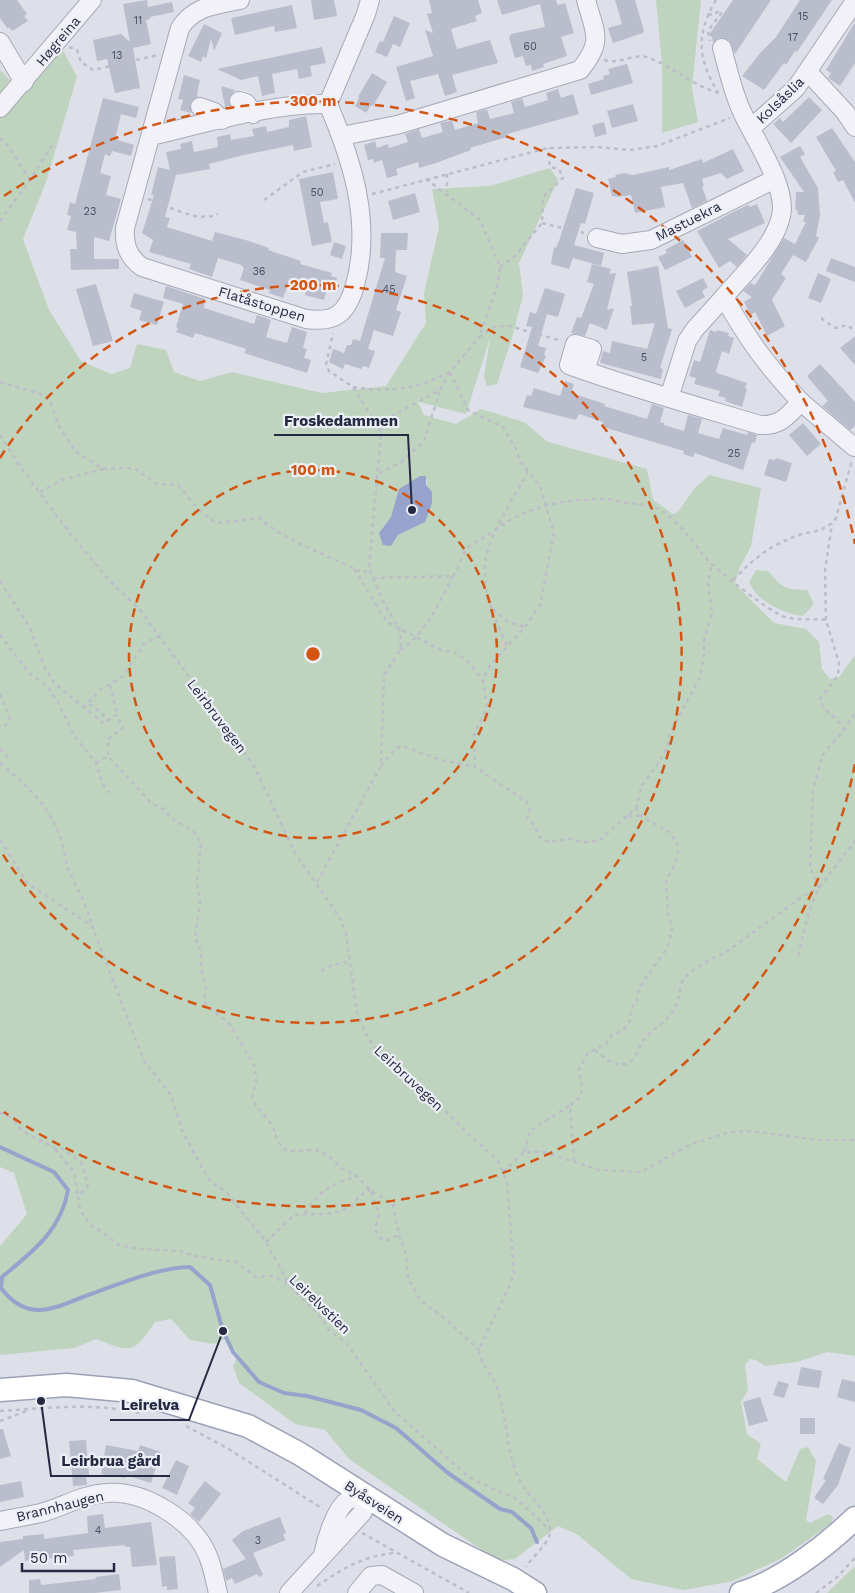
<svg xmlns="http://www.w3.org/2000/svg" width="855" height="1593" viewBox="0 0 855 1593" font-family="'Work Sans',sans-serif">
  <style>
    .green { fill: #bfd4be; fill-rule: evenodd }
    .water { fill: #95a3cd }
    .lines { fill: none; stroke-linecap: round; stroke-linejoin: round }
    .stream { stroke: #95a3cd; stroke-width: 4 }
    .building { fill: #babdcc }
    .minor-casing { stroke: #a6a9b7; stroke-width: 20 }
    .major-casing { stroke: #9ca0b6; stroke-width: 25 }
    .path { stroke: #bcbdc8; stroke-width: 2.5; stroke-dasharray: 4 4; stroke-linecap: butt }
    .minor { stroke: #f1f1f7; stroke-width: 18 }
    .major { stroke: #fff; stroke-width: 22 }
    .ring { fill: none; stroke: #d45411; stroke-width: 2.5; stroke-dasharray: 9 6 }
    .labels { text-anchor: middle; stroke-width: 4.5; stroke-linejoin: round; paint-order: stroke }
    .number-label { font-size: 11px; fill: #4a4e64 }
    .street-label { font-size: 14px; fill: #252941; stroke: #edeff6 }
    .centre { fill: #d45411; stroke: #edeff6; stroke-width: 2.5 }
    .ring-label { font-size: 15px; text-anchor: middle; font-weight: bold; fill: #d45411; stroke: #edeff6; stroke-width: 4.5; stroke-linejoin: round; paint-order: stroke }
    .leader { fill: none; stroke: #252941; stroke-width: 2 }
    .callout-dot { fill: #252941; stroke: #edeff6; stroke-width: 2 }
    .callout-label { font-size: 15px; text-anchor: middle; font-weight: bold; fill: #252941; stroke: #edeff6; stroke-width: 4.5; stroke-linejoin: round; paint-order: stroke }
  </style>
  <rect width="100%" height="100%" fill="#dee0e9"/>
  <g class="green">
    <path d="M656,0H701L692,88L698,122L662,133V64Z"/>
    <path d="M62,48L77,77L46,182L23,239L49,310L81,361L111,374L130,368L137,344L166,350L174,372L200,381L232,372L322,393L386,386L426,323L424,293L439,227L432,189L490,186L550,168L558,180L519,263L523,295L512,338L497,384L487,386L484,377L490,338L466,414L419,402V397L418,402L424,415L456,424L481,409L524,422L548,442L647,469L653,500L673,514L678,512L694,489L709,475L761,488L751,546L739,569L735,584L774,623L806,629L819,642L822,669L830,679L839,677L855,655V1356L827,1352L797,1362L765,1366L756,1360L750,1359L745,1365L748,1390L741,1402L747,1434L761,1444L757,1459L786,1482L800,1449L808,1447L816,1461L806,1520L810,1523L828,1514L833,1517L832,1523L782,1558L733,1581L684,1590L631,1579L578,1535L558,1526L515,1559L498,1561L349,1459L325,1430L295,1424L239,1383L233,1366L239,1355L225,1339L214,1344L190,1340L171,1319L155,1322C134,1354 131,1353 96,1339L74,1348L0,1355V1246L27,1214L14,1173L0,1167V70L24,94ZM420,476L427,479L425,522L398,535L391,546L383,527L391,517L405,486Z"/>
    <path d="M756,570L768,571C782,587 784,590 807,590L814,604L803,616C783,613 757,602 749,582Z"/>
    <path d="M855,1566V1593H827Z"/>
  </g>
  <path class="water" d="M420,476H426V485L432,492V503L425,522L398,535L391,546L383,545L379,533L391,517L399,489Z"/>
  <g class="lines">
    <path class="stream" d="M0,1147L54,1172L68,1190C61,1231 32,1252 2,1277L1,1288C10,1300 22,1310 39,1310C54,1310 69,1302 83,1297C113,1286 159,1267 190,1267L210,1285L223,1331L233,1352L259,1382L284,1393L307,1396L361,1410L396,1428L448,1473L500,1509L512,1512L531,1528L537,1542"/>
  </g>
  <g class="building">
    <path d="M0,0H17L27,14L24,16L28,21L12,31L9,27L8,29L0,18Z"/>
    <path d="M147,0L148,7L172,2L174,12L150,17V19L146,20L151,44L133,48L140,88L115,93L107,59L97,61L93,40L121,34L130,42L123,4Z"/>
    <path d="M311,0H334L337,16L314,20Z"/>
    <path d="M429,0H478L482,13L475,16L477,21L451,29L457,49L490,40L498,63L452,75L457,92L445,96L438,74L410,81L415,98L406,101L396,67L433,56L425,30L433,33L427,14L432,13Z"/>
    <path d="M497,0H556L558,5L565,3L574,33L561,37L567,56L543,64L544,67L532,71L531,65L526,66L523,56L515,58L509,38L511,34L545,27L540,4L502,15Z"/>
    <path d="M615,0H635L644,31L643,33L613,43L608,28L622,24Z"/>
    <path d="M733,0H771L735,54L729,40L720,38L713,43L712,37L709,35Z"/>
    <path d="M800,0H832L797,52L795,51L786,65L784,63L764,90L742,76L761,52L776,37Z"/>
    <path d="M292,5L297,28L275,32L274,26L235,35L231,18Z"/>
    <path d="M394,16L410,23L400,47L393,44L387,57L375,52L380,41L383,42Z"/>
    <path d="M855,22V63L840,86L828,78L831,73L826,70Z"/>
    <path d="M204,24L222,33L214,51L211,39L206,58L203,56L201,62L188,56Z"/>
    <path d="M322,47L326,63L310,66L312,76L299,79L297,69L272,74L275,93L262,96L258,76L241,80L217,69Z"/>
    <path d="M627,64L633,83L591,95L588,84L604,79L603,76L610,74L608,69Z"/>
    <path d="M372,73L387,82L373,106L371,105L366,113L355,106L359,98L358,97Z"/>
    <path d="M184,75L200,80L197,94L198,97L190,104L191,113L180,110L183,100L178,99Z"/>
    <path d="M221,86L235,90L229,98L230,106L225,107Z"/>
    <path d="M558,89L561,98L573,94L579,114L507,134V137L470,148L471,150L436,163L419,168L418,162L396,169L398,175L387,178L382,160L374,163L373,159L368,160L364,145L375,141L377,148L388,144L389,148L408,142L405,134L419,129L422,138L443,132L440,123L452,120L455,130L478,123L476,112L487,109L490,119L514,113L511,102L522,98L525,107L548,100L546,93Z"/>
    <path d="M809,97L822,110L791,143L773,124L780,118L783,122Z"/>
    <path d="M103,98L139,107L136,118L121,114L115,139L134,145L131,156L112,151L110,156L105,154L100,173L111,176L106,195L121,199L109,241L94,237V259H119V269L71,270L70,249H77L76,232L67,230L71,216L67,215L70,202L75,204Z"/>
    <path d="M633,104L638,121L612,128L607,111Z"/>
    <path d="M306,116L312,147L294,151L293,145L244,155L209,164L210,169L176,175L165,217L170,218L167,227L212,241L215,232L249,241L269,248L268,250L301,261L300,264L332,273L331,276L337,278L333,292L327,290L324,300L305,295L307,290L288,284L283,298L269,293L270,290L240,280L244,268L241,265L218,258L212,277L189,269L191,264L149,252L153,240L142,233L154,195H151L158,167L170,170L166,152L181,149L180,144L192,141L194,152L218,147L217,137L230,134L231,140L254,136L252,129L266,126L267,132L289,127V120Z"/>
    <path d="M604,122L607,134L595,137L592,125Z"/>
    <path d="M832,128L855,162V203L843,180L838,182L833,172L836,171L816,137Z"/>
    <path d="M800,146L805,154L800,157L818,188L820,216L816,236L819,238L806,262L793,255L781,274L786,278L772,300L785,326L767,336L755,312L751,315L744,302L752,297L743,291L751,283L755,285L784,238L795,244L806,222H803L805,215H798L797,209L795,210L796,192H804L780,157Z"/>
    <path d="M733,149L744,171L727,179L721,173L702,179L704,186H702L707,201L692,208L683,183L661,187L665,207L635,213L631,195L618,197L612,196L608,179L616,177L615,175L625,173L633,175L669,167V170L702,159L703,163Z"/>
    <path d="M333,172L338,199L320,202L324,223L328,222L332,242L312,246L299,179Z"/>
    <path d="M576,188L594,193L585,224L581,223L574,245L604,253L601,266L573,258L569,269L551,264L554,247L556,248L559,241Z"/>
    <path d="M415,193L420,212L393,220L388,201Z"/>
    <path d="M757,204L765,223L728,239L747,255L737,267L730,261L719,268L697,231L737,210L748,205L750,207Z"/>
    <path d="M381,233H408L407,250H396L395,272L407,276L396,310L401,312L393,336L374,330L368,349L375,351L369,368L363,366L361,369L345,364L343,369L329,362L333,349L344,353L347,345H351L353,339L360,341L385,258H380Z"/>
    <path d="M683,240L692,257L665,270L658,257L667,253L665,250Z"/>
    <path d="M334,242L346,246L342,259L330,255Z"/>
    <path d="M831,258L855,267V282L826,271Z"/>
    <path d="M592,264L611,269L609,274L616,273L607,310L614,308L607,330L590,323L585,336L571,333L577,317L581,318L594,284L587,282Z"/>
    <path d="M658,266L668,328L672,329L660,368L663,369L661,379L600,363L603,351L610,353L612,341L647,349L655,323L632,325L630,306H632L627,272Z"/>
    <path d="M818,273L831,279L821,303L808,298Z"/>
    <path d="M703,278L708,287L702,291L705,297L685,308L676,291Z"/>
    <path d="M96,284L113,341L93,346L76,289Z"/>
    <path d="M166,286L205,299L204,308L254,324L257,315L271,320L266,337L287,343L292,327L307,332L303,348L307,349L304,358L311,360L307,373L244,353L246,349L218,340L195,333L193,338L176,332L178,328L176,327L183,304L163,298Z"/>
    <path d="M545,288L565,294L558,317L547,314L538,346L546,348L544,355L546,356L538,373L520,367L532,327L526,326L530,312L536,314Z"/>
    <path d="M134,293L164,302L157,325L139,320L142,311L130,307Z"/>
    <path d="M710,330L716,332L717,330L729,333L728,336L734,338L729,354L722,351L716,371L717,373L747,383L745,388L747,389L742,407L725,401L726,398L718,396L720,391L694,384L696,378L689,376L694,360L700,362Z"/>
    <path d="M855,336V365L840,348Z"/>
    <path d="M820,364L855,402V426L850,430L822,406L828,401L807,376Z"/>
    <path d="M565,381L574,384L571,393L605,404L604,406L647,419L652,404L664,408L660,422L664,423V425L684,431L688,415L702,419L698,433L719,439L723,428L747,435L748,432L757,435L755,443L752,442L743,470L695,453L693,457L683,454L684,451L603,427V422L579,414L576,420L523,407L527,395L531,396L534,388L560,396Z"/>
    <path d="M803,423L821,444L807,456L789,435Z"/>
    <path d="M776,458L792,463L786,482L764,475L769,459L775,460Z"/>
    <path d="M801,1367L822,1371L819,1388L797,1385Z"/>
    <path d="M842,1379L855,1382V1402L837,1397Z"/>
    <path d="M778,1381L789,1384L784,1398L773,1395Z"/>
    <path d="M760,1397L768,1421L749,1426L743,1402Z"/>
    <rect x="800" y="1418" width="15" height="16"/>
    <path d="M0,1429H3L11,1456L0,1459Z"/>
    <path d="M86,1440L89,1475H86L87,1485L73,1486L69,1441Z"/>
    <path d="M839,1443L851,1448L838,1485L823,1504L814,1498L826,1480L823,1479Z"/>
    <path d="M106,1445L138,1451L140,1445L161,1452L151,1483L125,1475V1478L101,1474Z"/>
    <path d="M176,1460L189,1466L177,1495L162,1488Z"/>
    <path d="M21,1481L24,1497L0,1502V1485Z"/>
    <path d="M205,1481L221,1494L199,1522L190,1514L195,1508L188,1503Z"/>
    <path d="M103,1514L105,1528L151,1522L157,1565L132,1567L130,1547H125V1545L73,1550L74,1556L25,1561L24,1550L0,1567V1542L23,1539V1536L44,1534V1539L88,1533L87,1516Z"/>
    <path d="M280,1517L286,1533L283,1535L286,1540L253,1553L263,1575L259,1577L257,1574L235,1584L232,1578L226,1581L223,1569L246,1559L232,1540L243,1531Z"/>
    <path d="M175,1556L178,1589L167,1590V1586L162,1587L159,1557Z"/>
    <path d="M119,1574L121,1590L95,1593H29V1580L40,1579L41,1585L96,1579L95,1577Z"/>
  </g>
  <g class="lines">
    <g class="minor-casing">
      <g id="minor">
        <path d="M240,0C216,5 194,6 180,28L125,228C124,245 128,257 142,267L306,319C335,323 347,314 355,285C372,224 353,162 328,104L366,14L370,0"/>
        <path d="M0,42L24,82"/>
        <path d="M722,48C728,69 733,94 743,114C755,140 788,188 781,216C774,247 744,273 724,297"/>
        <path d="M808,72L845,112L855,127"/>
        <path d="M239,101L246,103L253,114"/>
        <path d="M200,107L214,112L222,120"/>
        <path d="M0,108L92,0"/>
        <path d="M751,128L796,88L855,1"/>
        <path d="M151,136C203,124 276,102 328,104"/>
        <path d="M342,136L397,125L580,70C604,41 595,33 586,0"/>
        <path d="M597,238L622,244L651,240L775,179"/>
        <path d="M585,371L592,349L575,344L569,365C632,388 696,406 760,425C781,426 787,416 801,402C767,366 748,340 724,297L695,329L687,341L669,398"/>
        <path d="M801,402L854,447"/>
        <path d="M0,1521C14,1518 28,1516 41,1513C63,1507 83,1494 107,1493C145,1490 194,1521 208,1556C213,1568 215,1581 218,1593"/>
        <path d="M289,1593L363,1512V1494C358,1496 352,1498 348,1500C335,1509 326,1540 323,1555"/>
        <path d="M357,1593L371,1576L382,1575L414,1593"/>
      </g>
    </g>
    <g class="major-casing">
      <g id="major">
        <path d="M0,1390L66,1385L132,1391L248,1426L300,1454L443,1545L513,1579L535,1593"/>
        <path d="M741,1593C780,1582 826,1546 855,1518"/>
      </g>
    </g>
    <g class="path">
      <path d="M716,0C696,34 697,58 718,92"/>
      <path d="M708,14L713,15L719,11L722,12L708,31L710,41"/>
      <path d="M69,47L77,50L81,62L93,70L158,55"/>
      <path d="M604,60C621,65 633,52 649,58C674,67 693,86 719,93"/>
      <path d="M0,138L9,147L30,180"/>
      <path d="M447,174V192"/>
      <path d="M426,179L480,220L500,267L497,287L479,337L494,327L509,326L562,341"/>
      <path d="M372,194L548,148L597,147L630,150L657,146L730,118"/>
      <path d="M148,199C167,205 198,224 218,214"/>
      <path d="M264,200L303,172L335,164"/>
      <path d="M0,221L30,180L54,142"/>
      <path d="M542,223L584,233"/>
      <path d="M500,267L515,256L542,223L543,197L563,178L559,169L550,167L548,148"/>
      <path d="M821,318L835,328L847,325L855,331"/>
      <path d="M450,372L468,410L503,427L516,449L520,461L540,486L554,533L540,605L525,627L487,669L483,681L487,706L474,735L475,767L527,802L530,811L527,818L534,825L539,837L549,842L569,839L583,842L599,841L636,808L642,785L656,767L668,746L669,735L700,677L704,655V640L712,612L708,583L712,564"/>
      <path d="M0,382L44,395L50,401L59,426L75,451L103,469L134,468L157,484L178,485L198,509L216,523L259,518C288,543 329,555 363,573L369,569"/>
      <path d="M353,387C391,393 416,389 450,372"/>
      <path d="M377,424L440,390L450,372L479,337"/>
      <path d="M0,435L19,465L71,535L111,582L141,611L254,766L295,853L340,918L346,933L357,1013L368,1038L378,1052L438,1103L466,1132L498,1161L507,1182L514,1273C510,1290 478,1346 479,1352C481,1365 492,1374 496,1386C508,1416 505,1452 520,1481C528,1496 548,1511 550,1529C552,1542 532,1556 526,1567"/>
      <path d="M379,473L400,463L424,441L440,391"/>
      <path d="M40,492L62,480L103,469"/>
      <path d="M354,569L387,622L443,651L454,652L469,662L483,681"/>
      <path d="M373,578L453,576C460,568 460,556 467,549C473,542 481,540 488,535C523,507 560,499 605,499C612,499 620,503 627,503C643,505 652,503 666,514C681,525 692,541 704,556C715,569 769,612 785,617C799,621 812,618 826,620L839,663L838,675L820,699C823,713 839,717 844,730"/>
      <path d="M733,580C747,566 760,553 778,544C785,541 792,537 799,535C815,530 826,532 836,518L852,460"/>
      <path d="M0,581L30,628L44,666L55,684L103,723L117,715L123,728L108,739V756L152,804L162,808L170,817L193,831L201,843L197,883L200,903L195,937L201,952V969L206,987L204,1001L208,1007L229,1023L255,1067L256,1081L252,1098L256,1106L273,1126L277,1140L284,1149L290,1151L316,1150L329,1156L341,1168L357,1176L370,1190L393,1204L399,1235L406,1254L408,1279L421,1301L442,1316L479,1350"/>
      <path d="M493,609L508,622L525,627"/>
      <path d="M826,620L825,570L832,524"/>
      <path d="M0,635L28,672L46,685L57,700L75,737L96,763L102,783L110,793"/>
      <path d="M507,645C494,620 481,586 486,557C490,535 516,493 528,471"/>
      <path d="M400,650C427,633 439,602 453,576"/>
      <path d="M110,685L117,715"/>
      <path d="M0,694L10,719L5,726H0"/>
      <path d="M89,704L102,713L107,721"/>
      <path d="M83,708L101,689L123,676L144,644L159,636"/>
      <path d="M0,749L9,759"/>
      <path d="M0,763C28,787 49,804 61,840C65,851 65,863 70,873C78,891 88,907 92,926"/>
      <path d="M96,763L108,756"/>
      <path d="M381,766L395,749L402,746L441,760L475,767"/>
      <path d="M628,816H641"/>
      <path d="M0,840L28,884L92,926L144,1061L171,1095L183,1133L209,1180L227,1193L266,1242L287,1281"/>
      <path d="M317,882L381,766L384,675L400,650L401,643L400,630L385,605L369,569L381,432L353,387L329,371L326,365L333,333"/>
      <path d="M819,888L810,867L813,790L823,754L844,730L855,712"/>
      <path d="M798,956L809,911L819,888L855,841"/>
      <path d="M321,971L330,966L350,961"/>
      <path d="M595,1050C605,1059 622,1073 634,1058C639,1050 641,1042 648,1035C658,1025 671,1019 676,1005C680,997 679,986 684,979C690,970 715,956 725,953L803,896L819,888"/>
      <path d="M0,1113C12,1114 14,1123 22,1130C31,1137 44,1142 55,1148H61L81,1162L88,1185L78,1196L80,1210L90,1225L102,1232L119,1245L139,1249L180,1251L194,1256L236,1262L256,1277L271,1276L287,1283L320,1316L329,1330L347,1344L395,1412L470,1478L518,1500L550,1530"/>
      <path d="M55,1149L74,1172L78,1196"/>
      <path d="M524,1152L530,1131L569,1106"/>
      <path d="M574,1161L570,1106L580,1097L583,1087L580,1081L579,1069L588,1053L606,1044L611,1036L622,1031L630,1021L631,1009L637,1000L639,988L668,947L670,938L672,928L668,913L666,882L678,856V846L671,833L641,816L636,808"/>
      <path d="M503,1172L524,1152H543L599,1170L641,1172L691,1144L730,1132L752,1131L818,1140H855"/>
      <path d="M371,1192L379,1213L375,1230L380,1238L388,1240L398,1235"/>
      <path d="M305,1213C319,1190 332,1184 357,1176"/>
      <path d="M266,1242L294,1215C311,1213 334,1217 349,1207C358,1201 357,1195 370,1190"/>
      <path d="M0,1411C47,1408 97,1402 143,1414"/>
      <path d="M0,1421L29,1410"/>
      <path d="M186,1426L227,1448L323,1509"/>
      <path d="M362,1533L469,1593"/>
      <path d="M317,1586C344,1568 361,1557 394,1553"/>
      <path d="M816,1593L836,1578L855,1558"/>
    </g>
    <use href="#minor" class="minor"/>
    <use href="#major" class="major"/>
  </g>
  <g class="ring">
    <circle cx="313" cy="654" r="184"/>
    <path d="M0 458A369 369 0 1 1 0 850"/>
    <path d="M855 764A553 553 0 0 1 4 1112M4 196A553 553 0 0 1 855 544"/>
  </g>
  <g class="labels">
    <g class="number-label">
      <text x="803" y="20">15</text>
      <text x="138" y="24">11</text>
      <text x="793" y="41">17</text>
      <text x="530" y="50">60</text>
      <text x="117" y="59">13</text>
      <text x="317" y="196">50</text>
      <text x="90" y="215">23</text>
      <text x="259" y="275">36</text>
      <text x="389" y="293">45</text>
      <text x="644" y="361">5</text>
      <text x="734" y="457">25</text>
      <text x="98" y="1534">4</text>
      <text x="258" y="1544">3</text>
    </g>
    <g class="street-label">
      <text transform="translate(58 41) rotate(-50)" y="5">Høgreina</text>
      <text transform="translate(780 100) rotate(-44)" y="5">Kolsåslia</text>
      <text transform="translate(688 221) rotate(-27)" y="5">Mastuekra</text>
      <text transform="translate(262 304) rotate(17)" y="5">Flatåstoppen</text>
      <text transform="translate(217 716) rotate(53)" y="5">Leirbruvegen</text>
      <text transform="translate(409 1078) rotate(43)" y="5">Leirbruvegen</text>
      <text transform="translate(320 1304) rotate(44)" y="5">Leirelvstien</text>
      <text transform="translate(374 1502) rotate(33)" y="5">Byåsveien</text>
      <text transform="translate(60 1506) rotate(-14)" y="5">Brannhaugen</text>
    </g>
  </g>
  <circle cx="313" cy="654" r="8" class="centre"/>
  <g class="ring-label">
    <text x="313" y="106">300 m</text>
    <text x="313" y="290">200 m</text>
    <text x="313" y="475">100 m</text>
  </g>
  <path class="leader" d="M412 510L408 435H274M223 1331L189 1420H110M41 1401L51 1476H170"/>
  <g class="callout-dot">
    <circle cx="412" cy="510" r="5"/>
    <circle cx="223" cy="1331" r="5"/>
    <circle cx="41" cy="1401" r="5"/>
  </g>
  <g class="callout-label">
    <text x="341" y="426">Froskedammen</text>
    <text x="150" y="1410">Leirelva</text>
    <text x="111" y="1466">Leirbrua gård</text>
  </g>
  <path d="M22 1563v8h92v-8" fill="none" stroke="#252941" stroke-width="2.5"/>
  <text x="30" y="1563" font-size="15" fill="#252941" stroke="#edeff6" stroke-width="4" paint-order="stroke">50 m</text>
</svg>
